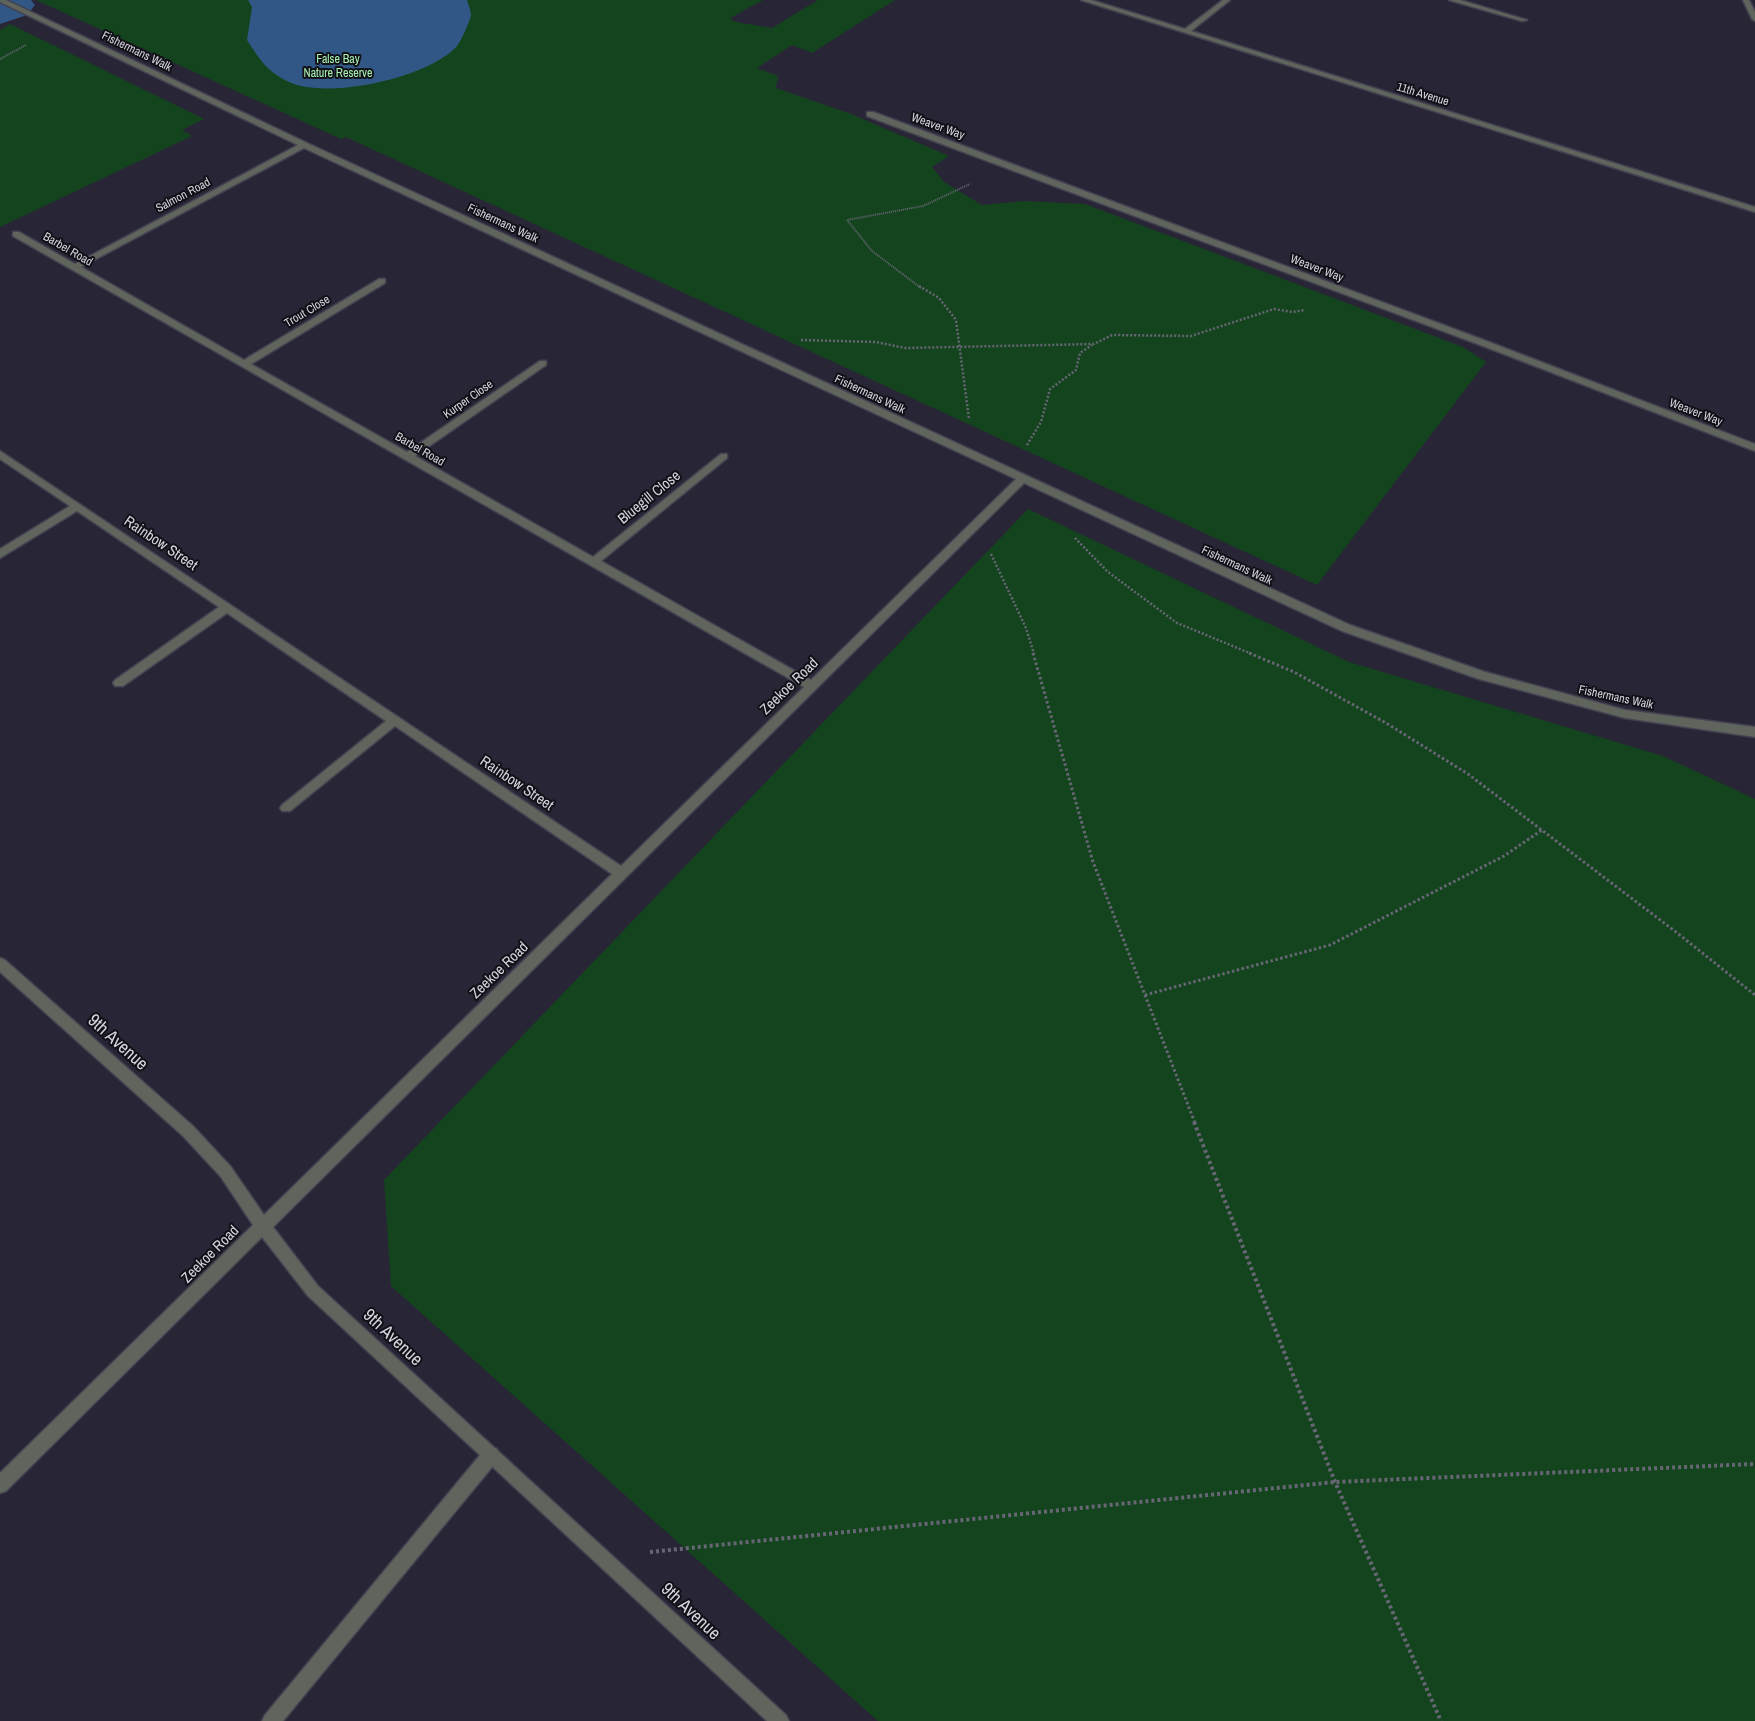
<svg xmlns="http://www.w3.org/2000/svg" width="1755" height="1721" viewBox="0 0 1755 1721" font-family="'Archivo Narrow',sans-serif">
  <style>
    .green { fill: #14441e }
    .water { fill: #305785 }
    .lines { fill: none; stroke-linecap: round; stroke-linejoin: round }
    .stream { fill: #305785; fill-rule: evenodd }
    .river { fill: #305785; fill-rule: evenodd }
    .lane-casing { stroke: #444251; stroke-width: 3 }
    .street-casing { stroke: #444251; stroke-width: 3 }
    .path-far3 { stroke: #676674; stroke-width: 2; stroke-dasharray: 1 1; stroke-linecap: butt }
    .path-far2 { stroke: #676674; stroke-width: 2.5; stroke-dasharray: 2 2; stroke-linecap: butt }
    .path-far1 { stroke: #676674; stroke-width: 3; stroke-dasharray: 2.5 2.5; stroke-linecap: butt }
    .path { stroke: #676674; stroke-width: 4; stroke-dasharray: 3 3; stroke-linecap: butt }
    .lane { fill: #5f645d; fill-rule: evenodd }
    .street { fill: #5f645d; fill-rule: evenodd }
    .labels { text-anchor: middle; stroke-width: 4; stroke-linejoin: round; paint-order: stroke }
    .far-street-label { font-size: 12px; fill: #d4d4de; stroke: #111017 }
    .far-park-label { font-size: 12px; fill: #a9f4b2; stroke: #111017 }
    .street-label { font-size: 15px; fill: #d4d4de; stroke: #111017 }
    .near-street-label { font-size: 18px; fill: #d4d4de; stroke: #111017 }
  </style>
  <rect width="100%" height="100%" fill="#282636"/>
  <g class="green">
    <path d="M36,0H763L730,18L736,22L772,28L818,0H895L812,53L792,45L757,68L778,76L776,88L851,114L949,156L932,167L944,182L982,205L1024,201L1085,204L1463,347L1486,362L1317,585L346,137L341,139Z"/>
    <path d="M10,24L204,119L182,130L192,136L0,227V30Z"/>
    <path d="M1028,509L1349,662L1663,756L1755,799V1721H878L391,1286L384,1180Z"/>
  </g>
  <path class="water" d="M248,0H467C468,4 471,10 471,15C471,19 460,43 457,46C429,78 327,100 289,82C266,71 260,60 247,40L252,7Z"/>
  <g class="lines">
    <path class="stream" d="M16,0H28L10,7L6,5Z"/>
    <path class="river" d="M0,0H31L35,5L27,15L0,24Z"/>
    <g class="lane-casing">
      <path id="lane" d="M491,1447L497,1449L499,1455L497,1461L283,1721H262L265,1715L485,1449Z"/>
    </g>
    <g class="street-casing">
      <g id="street">
        <path d="M0,0H6L307,143L1350,625L1485,672L1625,710L1755,727V737L1625,718L1479,679L1342,631L1024,483L273,1227L318,1286L786,1715L789,1721H767L308,1296L262,1237L6,1491L0,1493V1473L253,1225L221,1177L183,1136L0,972V958L5,960L193,1126L231,1167L264,1215L612,874L395,726L290,811H282L280,808L282,805L386,721L227,613L123,686H115L113,683L115,680L219,607L77,511L0,558V549L70,506L0,459V451L621,866L804,687L13,236V232H19L75,264L298,145L0,2ZM304,148L1016,479L811,680L601,561L727,458V454H721L593,557L415,456L546,365V361H540L407,452L251,364L385,283V279H379L244,360L81,267Z"/>
        <path d="M1081,0H1091L1185,29L1223,0H1230L1191,31L1755,207V212Z"/>
        <path d="M1449,0H1460L1527,20L1522,21Z"/>
        <path d="M1743,0H1749L1755,12V21L1752,19Z"/>
        <path d="M867,112H873L1489,342L1755,444V451L1483,346L867,116Z"/>
      </g>
    </g>
    <g class="path-far3">
      <path d="M0,59L26,45"/>
      <path d="M921,288L872,251L847,220L923,206L970,184"/>
    </g>
    <g class="path-far2">
      <path d="M919,286L939,298L956,320L969,419"/>
      <path d="M801,340L876,342L905,348L1094,344L1112,335L1191,336L1274,309L1292,312L1305,310"/>
      <path d="M1027,445L1041,422L1050,389L1076,370L1080,353L1092,345"/>
      <path d="M1075,538L1108,572L1177,623L1252,654"/>
      <path d="M991,554L1026,628L1034,654"/>
    </g>
    <g class="path-far1">
      <path d="M1033,653L1093,862L1195,1123"/>
      <path d="M1249,653L1294,672L1386,723L1468,774L1676,932L1755,995"/>
      <path d="M1145,995L1330,945L1504,856L1542,830"/>
    </g>
    <g class="path">
      <path d="M1194,1122L1335,1482L1441,1721"/>
      <path d="M650,1552L1335,1482L1755,1464"/>
    </g>
    <use href="#lane" class="lane"/>
    <use href="#street" class="street"/>
  </g>
  <g class="labels">
    <g class="far-street-label">
      <text transform="translate(137 51) rotate(26)" y="4">Fishermans Walk</text>
      <text transform="translate(1423 94) rotate(17)" y="4">11th Avenue</text>
      <text transform="translate(938 126) rotate(20)" y="4">Weaver Way</text>
      <text transform="translate(183 195) rotate(-28)" y="4">Salmon Road</text>
      <text transform="translate(503 223) rotate(25)" y="4">Fishermans Walk</text>
      <text transform="translate(68 249) rotate(30)" y="4">Barbel Road</text>
      <text transform="translate(1317 268) rotate(21)" y="4">Weaver Way</text>
      <text transform="translate(307 311) rotate(-31)" y="4">Trout Close</text>
      <text transform="translate(870 394) rotate(25)" y="4">Fishermans Walk</text>
      <text transform="translate(468 399) rotate(-35)" y="4">Kurper Close</text>
      <text transform="translate(1696 412) rotate(21)" y="4">Weaver Way</text>
      <text transform="translate(420 449) rotate(30)" y="4">Barbel Road</text>
      <text transform="translate(1237 565) rotate(25)" y="4">Fishermans Walk</text>
      <text transform="translate(1616 697) rotate(12)" y="4">Fishermans Walk</text>
    </g>
    <g class="far-park-label">
      <text x="338" y="63">False Bay<tspan x="338" dy="14">Nature Reserve</tspan></text>
    </g>
    <g class="street-label">
      <text transform="translate(649 497) rotate(-39)" y="5">Bluegill Close</text>
      <text transform="translate(161 543) rotate(34)" y="5">Rainbow Street</text>
      <text transform="translate(789 686) rotate(-44)" y="5">Zeekoe Road</text>
      <text transform="translate(517 783) rotate(34)" y="5">Rainbow Street</text>
      <text transform="translate(499 970) rotate(-44)" y="5">Zeekoe Road</text>
      <text transform="translate(210 1254) rotate(-45)" y="5">Zeekoe Road</text>
    </g>
    <g class="near-street-label">
      <text transform="translate(118 1042) rotate(42)" y="6">9th Avenue</text>
      <text transform="translate(393 1337) rotate(43)" y="6">9th Avenue</text>
      <text transform="translate(691 1611) rotate(43)" y="6">9th Avenue</text>
    </g>
  </g>
</svg>
